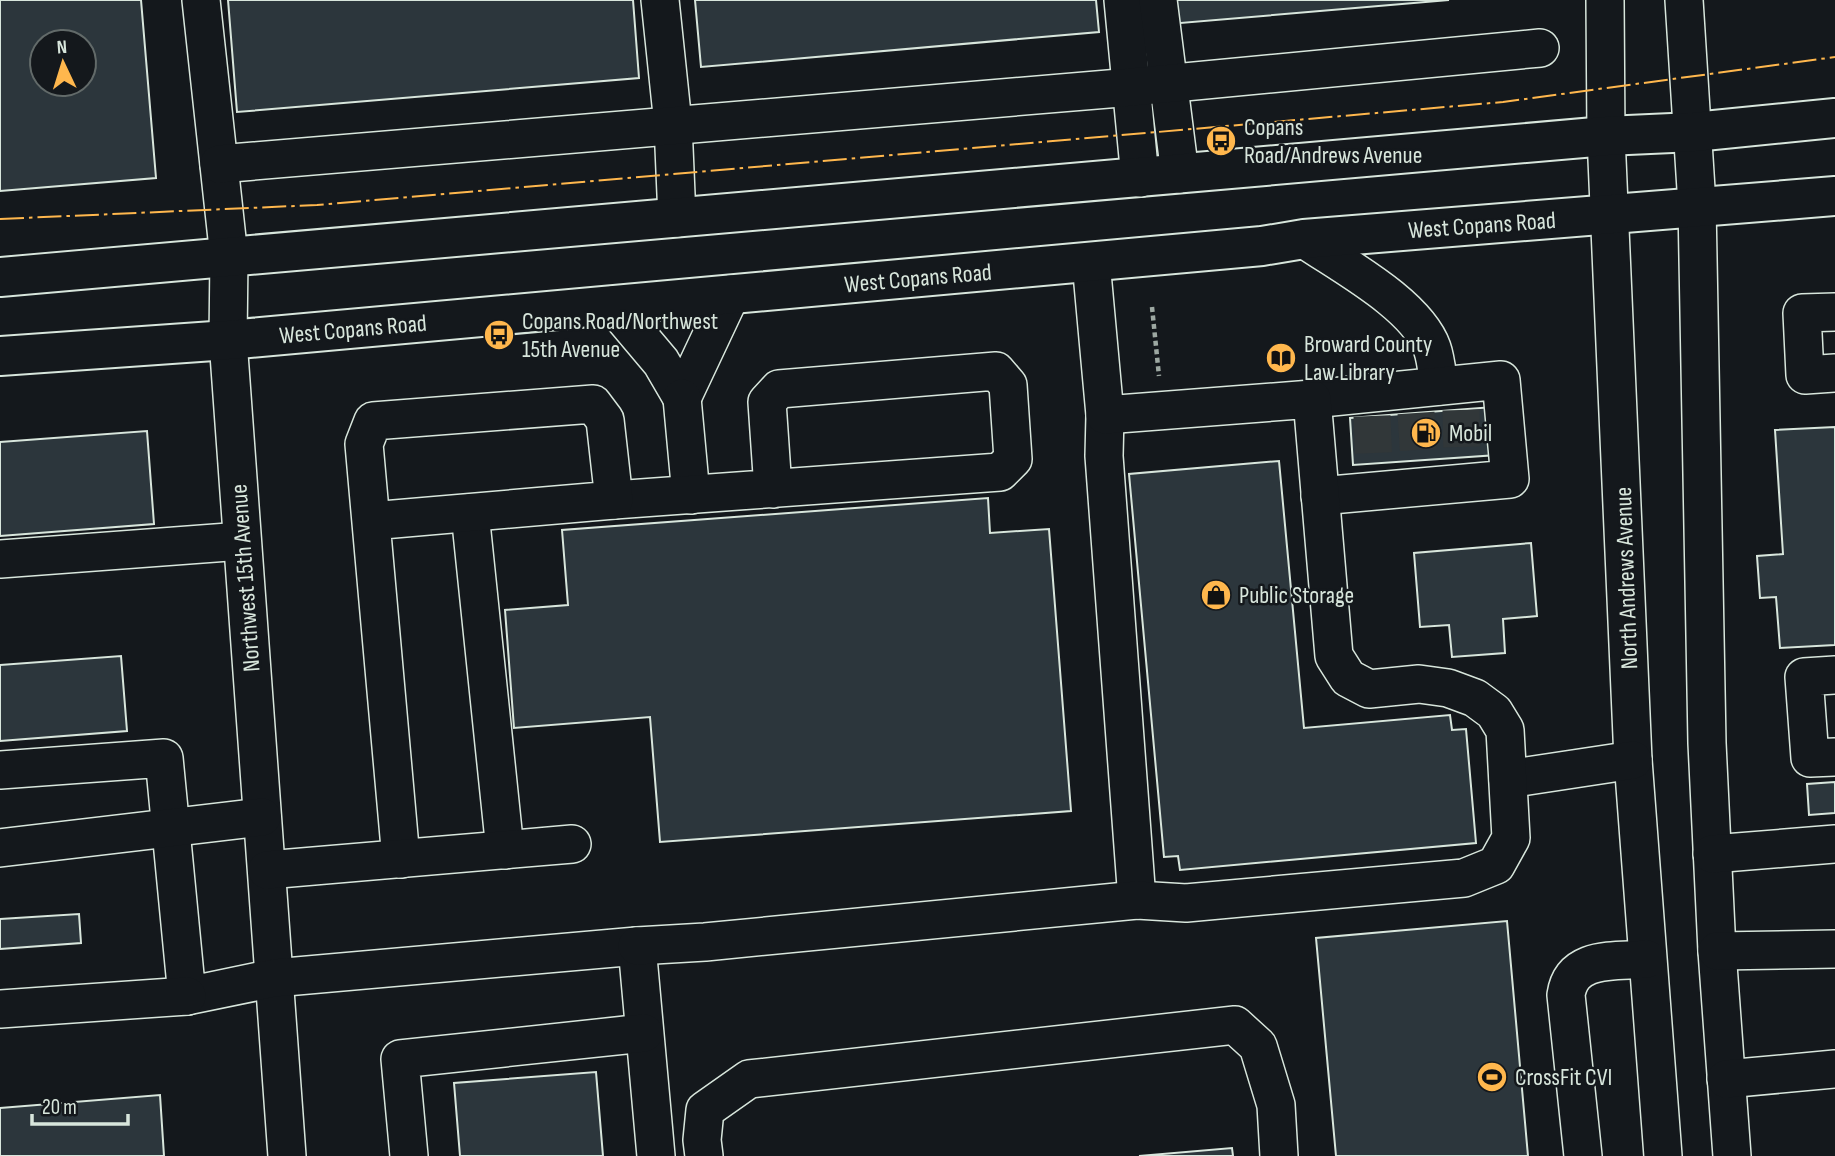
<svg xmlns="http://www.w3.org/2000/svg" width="1835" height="1156" viewBox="0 0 1835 1156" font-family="'Sofia Sans Condensed',sans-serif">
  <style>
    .building { fill: #2c363c; stroke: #d8e6dc; stroke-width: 2; fill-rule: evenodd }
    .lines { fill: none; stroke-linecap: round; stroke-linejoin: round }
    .minor-tunnel { stroke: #313739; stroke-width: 37; stroke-dasharray: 37 18; stroke-linecap: butt }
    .minor-casing { stroke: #d8e6dc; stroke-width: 40 }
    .major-casing { stroke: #d8e6dc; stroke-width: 42 }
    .path { stroke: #9da8a2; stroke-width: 4.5; stroke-dasharray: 5 3.5; stroke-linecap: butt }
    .minor { stroke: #14181c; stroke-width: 37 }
    .major { stroke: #14181c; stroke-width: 38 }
    .power { stroke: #ffb74d; stroke-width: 2; stroke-dasharray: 24 5 3.5 5; stroke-linecap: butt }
    .labels { text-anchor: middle; stroke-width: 5; stroke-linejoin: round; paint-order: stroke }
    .poi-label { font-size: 24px; fill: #d8e6dc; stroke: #14181c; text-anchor: start }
    .street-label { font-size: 24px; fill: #d8e6dc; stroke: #14181c }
  </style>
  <rect width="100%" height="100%" fill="#14181c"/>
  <g class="building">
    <path d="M0,0H141L156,178L0,191ZM42,42H84V84H42Z"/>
    <path d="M228,0H633L639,78L237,112Z"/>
    <path d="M695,0H1096L1099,32L701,67Z"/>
    <path d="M1167,0H1449L1169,24Z"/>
    <path d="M1493,407L1497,455L1353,465L1350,418Z"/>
    <path d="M1835,427V645L1780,648L1776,597L1760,598L1757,556L1783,554L1775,430Z"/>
    <path d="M147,431L154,524L0,536V442Z"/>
    <path d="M1279,461L1304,728L1450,715L1452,730L1466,729L1476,843L1180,870L1178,856L1164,857L1129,474Z"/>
    <path d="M988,498L990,533L1049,529L1071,811L660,842L650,717L514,728L505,610L568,605L562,530Z"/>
    <path d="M1531,543L1537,616L1503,619L1505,653L1452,657L1449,625L1420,627L1414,553Z"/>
    <path d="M121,656L127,731L0,741V665Z"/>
    <path d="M1835,782V813L1809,815L1807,784Z"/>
    <path d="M79,914L81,943L0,949V919Z"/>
    <path d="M1507,921L1528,1156H1336L1316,938Z"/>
    <path d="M596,1072L603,1156H460L454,1083Z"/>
    <path d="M160,1095L164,1156H0V1108Z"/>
    <path d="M1232,1148L1233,1156H1139Z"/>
  </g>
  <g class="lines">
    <g class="minor-tunnel">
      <path d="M1461,410L1462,457"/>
      <path d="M1416,413L1419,461"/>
      <path d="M1372,416L1374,464"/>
    </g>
    <g class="minor-casing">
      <g id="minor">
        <path d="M201,0L229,257L228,340L287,1156"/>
        <path d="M660,0L673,124L677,218"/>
        <path d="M1123,0L1140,178"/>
        <path d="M1158,0L1180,174"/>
        <path d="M1605,0L1606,136L1633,760L1663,1156"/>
        <path d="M1684,0L1697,205L1707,743L1717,951L1732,1156"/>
        <path d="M219,164L1132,87L1540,48"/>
        <path d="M1304,239C1342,265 1416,304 1432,348C1436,359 1437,373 1439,386"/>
        <path d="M613,305L661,362L682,398L731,294"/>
        <path d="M1835,312L1802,313L1805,375L1835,373"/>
        <path d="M682,398L691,495"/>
        <path d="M1312,399L1501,380L1510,479L1320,496"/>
        <path d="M1105,415L1104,456L1137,900"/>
        <path d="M614,500L1000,472L1013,459L1008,385L996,371L779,389L767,402L773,489"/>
        <path d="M470,513L505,850"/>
        <path d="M371,521L614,500L605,420L593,404L373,421L364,444L401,859"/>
        <path d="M0,559L242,541"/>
        <path d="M1835,675L1804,677L1810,758L1835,757"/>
        <path d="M0,770L164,758L187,996L274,978L637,946L656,1156"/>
        <path d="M1508,779L1633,760"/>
        <path d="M0,848L262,817"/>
        <path d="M1712,854L1835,844"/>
        <path d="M267,870L572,844"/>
        <path d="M637,946L705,942L1137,900L1186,903L1464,878L1496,865L1511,838L1505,730L1494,712L1475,698L1448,688L1419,684L1369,689L1348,678L1334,656L1312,399L1105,415L1091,262"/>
        <path d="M1717,951L1835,949"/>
        <path d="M0,1009L187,996"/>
        <path d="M1726,1079L1835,1069"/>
        <path d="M409,1156L400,1059L644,1033"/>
        <path d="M704,1156L702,1140L705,1110L749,1079L1235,1025L1258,1046L1276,1105L1279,1156"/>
        <path d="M1583,1156L1566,995C1572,955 1615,962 1647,959"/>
      </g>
    </g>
    <g class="major-casing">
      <g id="major">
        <path d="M0,277L1606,136L1694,132L1835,118"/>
        <path d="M0,356L228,340L1262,246L1304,239L1835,196"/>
      </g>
    </g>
    <path class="path" d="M1152,307L1159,376"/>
    <use href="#minor" class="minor"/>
    <use href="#major" class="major"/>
    <path class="power" d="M0,219L317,205L1503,102L1835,57"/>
  </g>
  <defs>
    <g id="bus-disc" transform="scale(1.575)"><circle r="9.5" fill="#ffb74d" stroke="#14181c"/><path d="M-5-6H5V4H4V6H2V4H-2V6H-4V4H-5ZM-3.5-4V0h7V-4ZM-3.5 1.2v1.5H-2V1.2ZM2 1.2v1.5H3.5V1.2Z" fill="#111"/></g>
    <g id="library-disc" transform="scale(1.575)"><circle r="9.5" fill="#ffb74d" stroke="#14181c"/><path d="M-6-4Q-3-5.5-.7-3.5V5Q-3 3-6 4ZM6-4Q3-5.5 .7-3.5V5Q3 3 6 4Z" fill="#111"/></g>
    <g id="fuel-disc" transform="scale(1.575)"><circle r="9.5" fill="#ffb74d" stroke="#14181c"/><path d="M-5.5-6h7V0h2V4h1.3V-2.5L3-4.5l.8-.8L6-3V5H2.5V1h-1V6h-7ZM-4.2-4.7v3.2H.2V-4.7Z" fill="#111"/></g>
    <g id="shop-disc" transform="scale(1.575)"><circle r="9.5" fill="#ffb74d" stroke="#14181c"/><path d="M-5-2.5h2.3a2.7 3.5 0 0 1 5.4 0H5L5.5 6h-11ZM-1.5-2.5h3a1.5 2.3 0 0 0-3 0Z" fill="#111"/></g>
    <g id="stadium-disc" transform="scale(1.575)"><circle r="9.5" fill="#ffb74d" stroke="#14181c"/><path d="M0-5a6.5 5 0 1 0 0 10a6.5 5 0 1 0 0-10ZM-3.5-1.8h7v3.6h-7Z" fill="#111"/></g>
  </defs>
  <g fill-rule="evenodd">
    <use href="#bus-disc" x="1221" y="141"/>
    <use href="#bus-disc" x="499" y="335"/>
    <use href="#library-disc" x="1281" y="358"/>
    <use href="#fuel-disc" x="1426" y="433"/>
    <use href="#shop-disc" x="1216" y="595"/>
    <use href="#stadium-disc" x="1492" y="1077"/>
  </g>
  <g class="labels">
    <g class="poi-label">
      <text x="1244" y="135">Copans<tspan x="1244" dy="28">Road/Andrews Avenue</tspan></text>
      <text x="522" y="329">Copans Road/Northwest<tspan x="522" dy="28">15th Avenue</tspan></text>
      <text x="1304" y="352">Broward County<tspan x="1304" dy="28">Law Library</tspan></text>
      <text x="1449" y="441">Mobil</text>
      <text x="1239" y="603">Public Storage</text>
      <text x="1515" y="1085">CrossFit CVI</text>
    </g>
    <g class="street-label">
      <text transform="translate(1482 225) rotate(-4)" y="8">West Copans Road</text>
      <text transform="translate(918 278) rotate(-5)" y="8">West Copans Road</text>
      <text transform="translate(353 329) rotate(-5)" y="8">West Copans Road</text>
      <text transform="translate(245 578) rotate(-94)" y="8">Northwest 15th Avenue</text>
      <text transform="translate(1626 578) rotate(-92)" y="8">North Andrews Avenue</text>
    </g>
  </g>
  <g transform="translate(63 63) rotate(356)"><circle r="33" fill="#14181c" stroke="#626a69" stroke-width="2"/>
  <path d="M0-5L12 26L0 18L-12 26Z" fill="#ffb74d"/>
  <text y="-10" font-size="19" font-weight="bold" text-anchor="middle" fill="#d8e6dc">N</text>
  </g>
  <path d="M32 1114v10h96v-10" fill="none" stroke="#d8e6dc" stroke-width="3.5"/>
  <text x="42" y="1114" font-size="21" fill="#d8e6dc" stroke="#14181c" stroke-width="5" paint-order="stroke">20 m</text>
</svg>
